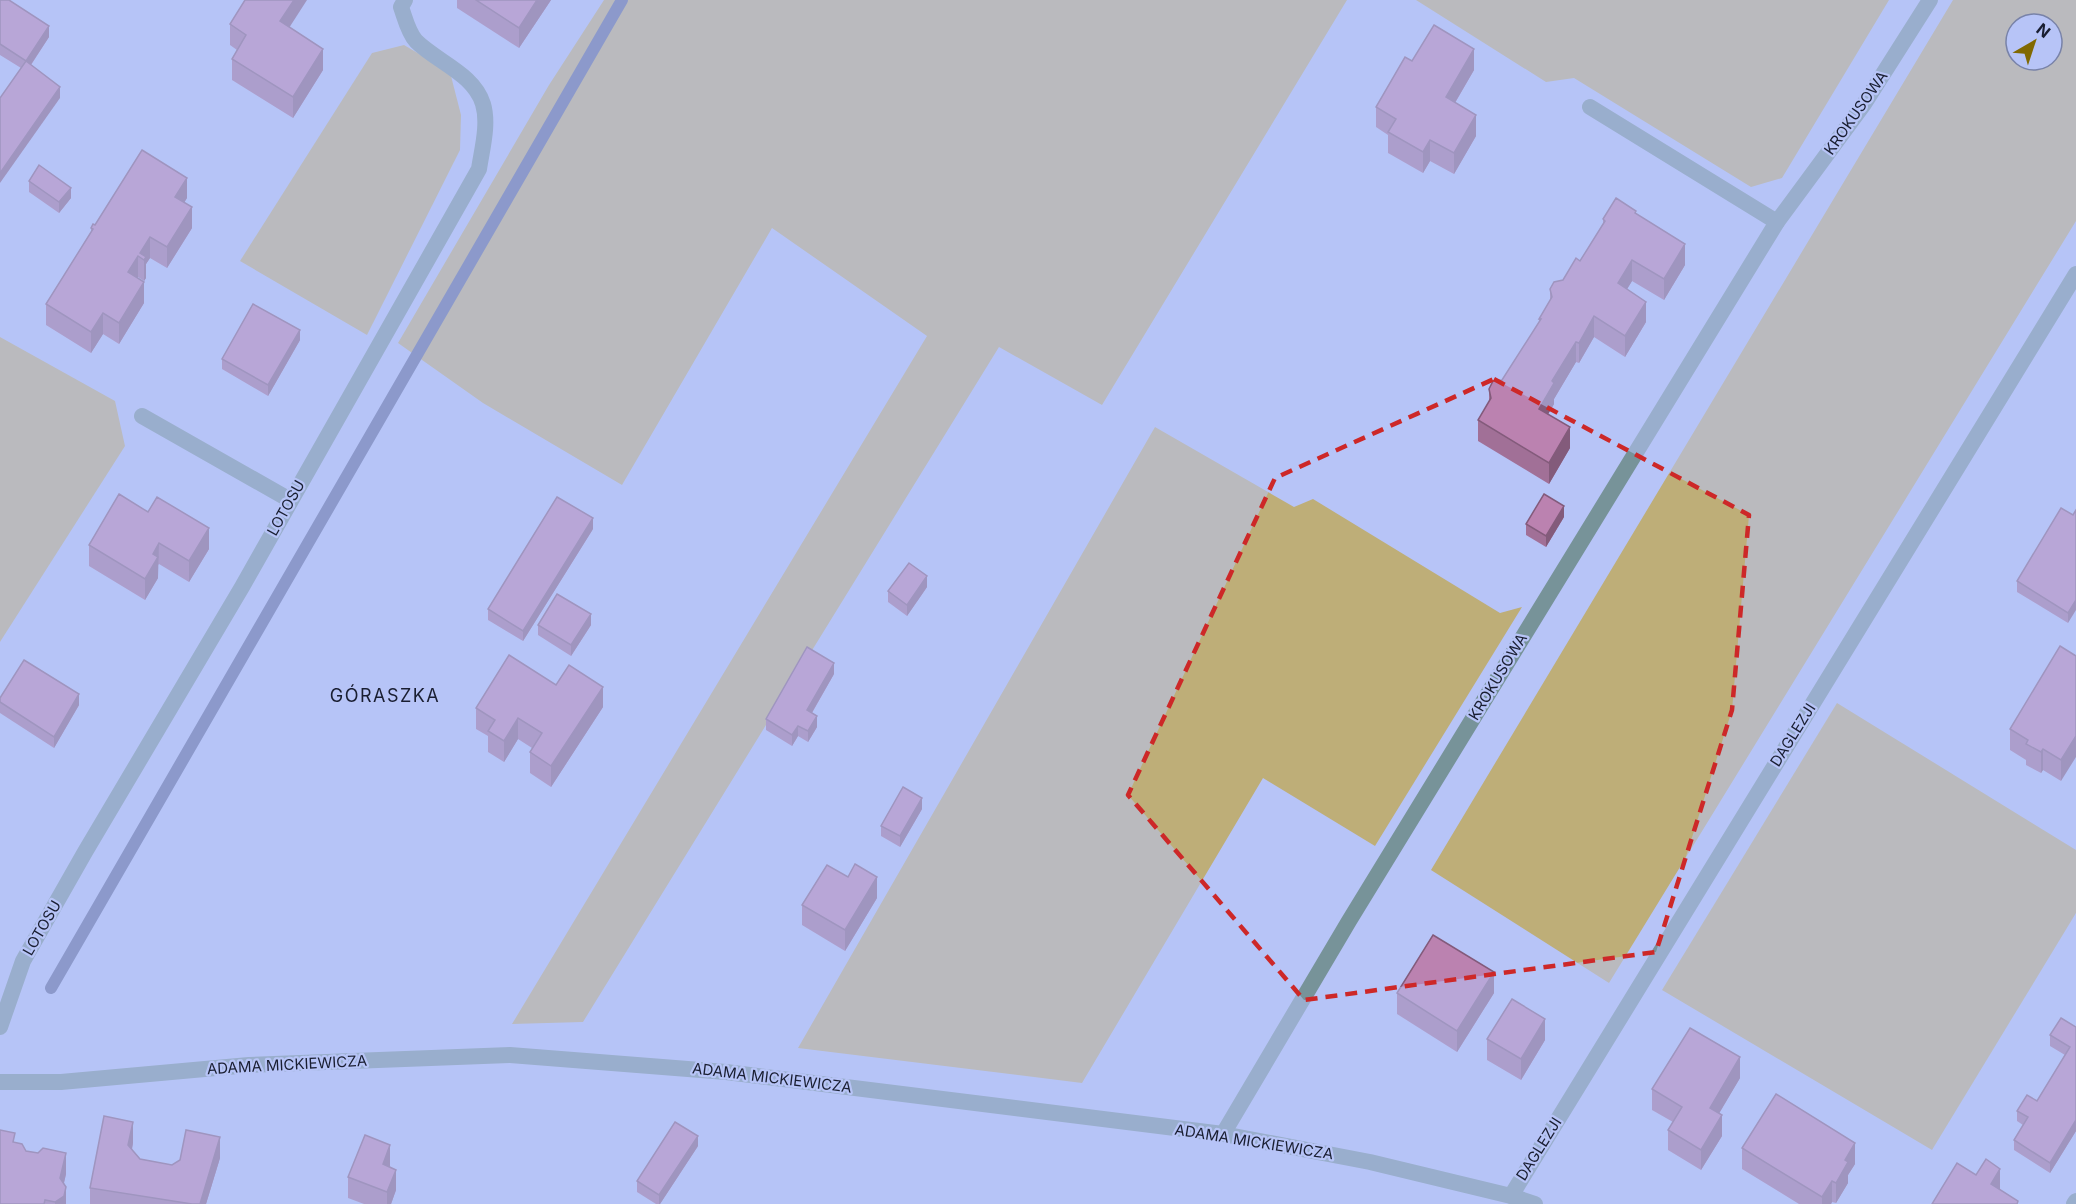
<svg xmlns="http://www.w3.org/2000/svg" width="2076" height="1204" viewBox="0 0 2076 1204" font-family="Inter,sans-serif">
  <style>
    .green { fill: #beae78; fill-rule: evenodd }
    .lines { fill: none; stroke-linecap: round; stroke-linejoin: round }
    .stream { stroke: #596595; stroke-width: 12 }
    .service { stroke: #779399; stroke-width: 16 }
    .minor { stroke: #779399; stroke-width: 16 }
    .tertiary { stroke: #779399; stroke-width: 16 }
    .wall { fill: #a17097 }
    .shaded-wall { fill: #835b7b }
    .building { fill: #bb82b0; stroke: #835b7b; stroke-width: 1.5 }
    .marked { fill: none; stroke: #cd2828; stroke-width: 4.5; stroke-dasharray: 12 8; stroke-linejoin: round }
    .labels { text-anchor: middle; stroke-width: 4.5; stroke-linejoin: round; paint-order: stroke }
    .street-label { font-size: 15px; fill: #191e31; stroke: #b7c4f7 }
    .quarter-label { font-size: 18px; letter-spacing: 1.5px; fill: #191e31; stroke: #b7c4f7 }
  </style>
  <rect width="100%" height="100%" fill="#b7c4f7"/>
  <g class="green">
    <path d="M604,0H1347L1102,405L999,347L583,1022L512,1024L927,336L772,228L622,485L483,403L398,343L549,85Z"/>
    <path d="M1416,0H1889L1782,178L1751,187L1574,78L1546,82Z"/>
    <path d="M1953,0H2076V221L1609,983L1431,870ZM2016,24H2052V60H2016Z"/>
    <path d="M404,45L450,72L461,115L460,150L367,335L240,261L372,53Z"/>
    <path d="M0,337L115,401L125,446L0,642Z"/>
    <path d="M1155,427L1294,507L1313,499L1500,613L1522,607L1375,846L1263,778L1082,1083L798,1048Z"/>
    <path d="M1837,703L2076,850V913L1932,1150L1662,990Z"/>
  </g>
  <g class="lines">
    <path class="stream" d="M51,988L622,0"/>
    <g class="service">
      <path d="M142,416L290,500"/>
      <path d="M2074,1204L2076,1201"/>
    </g>
    <g class="minor">
      <path d="M1590,107L1777,222"/>
      <path d="M0,1027L23,961L85,852L242,587L479,169C482,149 489,124 483,104C474,74 437,62 416,41C408,32 405,18 401,7L405,0"/>
      <path d="M1223,1134L1349,921L1777,222L1864,104L1930,0"/>
      <path d="M1511,1196L2076,274"/>
    </g>
    <path class="tertiary" d="M0,1082H61L249,1065L510,1055L726,1072L1223,1134L1370,1162L1511,1196L1535,1204"/>
  </g>
  <g class="wall">
    <path d="M0,0L49,37L31,65L60,98L21,68L0,55Z"/>
    <path d="M457,0H551L519,48L457,8Z"/>
    <path d="M230,24L289,27L323,70L293,118L232,80V59L237,50L230,45Z"/>
    <path d="M1412,61L1474,70L1455,103L1476,136L1454,174L1430,161L1423,173L1388,153V135L1376,127V107Z"/>
    <path d="M29,181L71,198L59,213L29,192Z"/>
    <path d="M187,198L184,202L192,228L167,268L150,258L146,264V278L144,281L138,277V278L144,303L119,344L103,334L91,353L46,325V304L91,232V228L95,225Z"/>
    <path d="M1636,214L1685,265L1664,300L1632,281L1627,289L1646,322L1625,357L1594,337L1579,363L1576,362L1554,399V404L1548,414L1570,448L1549,484L1478,441V420L1489,402V389L1502,380L1539,322V319L1550,301V289L1563,280L1580,261L1603,224V219Z"/>
    <path d="M300,340L268,396L222,369V359Z"/>
    <path d="M148,512L209,549L189,582L159,564L158,565V578L145,600L89,566V545Z"/>
    <path d="M2073,515L2068,623L2017,592V581Z"/>
    <path d="M1564,517L1546,547L1526,535V524Z"/>
    <path d="M593,529L523,641L488,620V609Z"/>
    <path d="M927,587L907,616L888,602V591Z"/>
    <path d="M538,625H591L571,656L538,635Z"/>
    <path d="M2076,656L2061,781L2043,770L2041,773L2026,765V760L2010,750V729Z"/>
    <path d="M834,674L812,713L817,727L808,742L798,736L792,746L766,730V719Z"/>
    <path d="M556,685L603,707L551,787L530,773V752L532,748L518,739L504,762L488,752V736L476,729V708Z"/>
    <path d="M0,698L79,705L54,748L0,713Z"/>
    <path d="M922,809L900,847L881,836V826Z"/>
    <path d="M877,898L845,951L802,925V905Z"/>
    <path d="M1397,993H1494L1457,1052L1397,1014Z"/>
    <path d="M2076,1027V1131L2050,1173L2014,1150V1140L2023,1125L2017,1121V1111L2037,1101L2065,1055L2050,1046V1035Z"/>
    <path d="M1487,1039L1545,1040L1521,1080L1487,1060Z"/>
    <path d="M1740,1078L1719,1113L1722,1136L1701,1170L1668,1150V1130L1673,1122L1652,1110V1089Z"/>
    <path d="M15,1142L26,1151L66,1174L64,1183L66,1204H0Z"/>
    <path d="M133,1143L132,1150L140,1159L172,1165L220,1158L206,1204H90V1188Z"/>
    <path d="M698,1146L660,1204H656L637,1192V1181Z"/>
    <path d="M1742,1148L1855,1164L1848,1175V1183L1836,1203L1832,1202L1831,1204H1799L1742,1169Z"/>
    <path d="M390,1166L396,1190L391,1204H364L348,1198V1177Z"/>
  </g>
  <g class="shaded-wall">
    <path d="M294,0H307L280,42V21Z"/>
    <path d="M537,0H551L519,48V28Z"/>
    <path d="M49,26V37L26,72V61Z"/>
    <path d="M323,49V70L293,118V97Z"/>
    <path d="M1474,49V70L1446,118V97Z"/>
    <path d="M60,87V98L0,183V173Z"/>
    <path d="M1476,115V136L1454,174V153Z"/>
    <path d="M1430,140V161L1423,173V152Z"/>
    <path d="M187,178V198L175,218V197Z"/>
    <path d="M71,188V198L59,213V202Z"/>
    <path d="M192,207V228L167,268V247Z"/>
    <path d="M150,237V258L146,264V278L144,281V260L140,253Z"/>
    <path d="M1685,244V265L1664,300V279Z"/>
    <path d="M138,256V277L128,293V272Z"/>
    <path d="M1632,260V281L1618,304V283Z"/>
    <path d="M144,282V303L119,344V323Z"/>
    <path d="M1646,302V322L1625,357V336Z"/>
    <path d="M103,313V334L91,353V332Z"/>
    <path d="M1594,316V337L1579,363V343Z"/>
    <path d="M300,330V340L268,396V385Z"/>
    <path d="M1576,342V362L1554,399V404L1539,430V409L1552,381Z"/>
    <path d="M1570,427V448L1549,484V463Z"/>
    <path d="M1564,506V517L1546,547V536Z"/>
    <path d="M593,518V529L523,641V631Z"/>
    <path d="M209,528V549L189,582V561Z"/>
    <path d="M159,543L158,578L145,600V579L153,554Z"/>
    <path d="M927,576V587L907,616V605Z"/>
    <path d="M2076,600V610L2068,623V613Z"/>
    <path d="M591,614V625L571,656V645Z"/>
    <path d="M834,663V674L807,721V710Z"/>
    <path d="M603,687V707L551,787V766Z"/>
    <path d="M79,694V705L54,748V737Z"/>
    <path d="M817,716V727L808,742V731Z"/>
    <path d="M518,718V739L504,762V741Z"/>
    <path d="M798,726V736L792,746V735Z"/>
    <path d="M2076,736V757L2061,781V760Z"/>
    <path d="M2043,749V770L2041,773V752Z"/>
    <path d="M922,798V809L900,847V836Z"/>
    <path d="M877,877V898L845,951V930Z"/>
    <path d="M1494,972V993L1457,1052V1031Z"/>
    <path d="M1545,1019V1040L1521,1080V1059Z"/>
    <path d="M1740,1057V1078L1710,1129V1108Z"/>
    <path d="M1722,1115V1136L1701,1170V1150Z"/>
    <path d="M2076,1120V1131L2050,1173V1163Z"/>
    <path d="M133,1122V1143L128,1166V1145Z"/>
    <path d="M698,1136V1146L660,1204H659V1195Z"/>
    <path d="M220,1137V1158L206,1204H200Z"/>
    <path d="M1855,1143V1164L1848,1175V1183L1836,1203V1183L1845,1160Z"/>
    <path d="M390,1145V1166L383,1185V1164Z"/>
    <path d="M66,1153V1174L60,1199V1178Z"/>
    <path d="M2000,1169V1190L1991,1184Z"/>
    <path d="M396,1170V1190L391,1204H387V1192Z"/>
    <path d="M1832,1181V1202L1831,1204H1822V1197Z"/>
    <path d="M66,1187V1204H55V1202Z"/>
  </g>
  <g class="building">
    <path d="M0,0H9L49,26L26,61L0,44Z"/>
    <path d="M245,0H294L280,21L323,49L293,97L232,59L246,35L230,24Z"/>
    <path d="M476,0H537L519,28Z"/>
    <path d="M1434,25L1474,49L1446,97L1476,115L1454,153L1430,140L1423,152L1388,132L1396,119L1376,107L1405,57L1412,61Z"/>
    <path d="M26,61L60,87L0,173V98Z"/>
    <path d="M142,150L187,178L175,197L192,207L167,247L150,237L140,253L146,257L144,260L138,256L128,272L144,282L119,323L103,313L91,332L46,304L93,229L91,228L93,224L95,225Z"/>
    <path d="M39,165L71,188L59,202L29,181Z"/>
    <path d="M1616,198L1636,211L1635,213L1685,244L1664,279L1632,260L1618,283L1646,302L1625,336L1594,316L1579,343L1576,342L1552,381L1554,383L1539,409L1570,427L1549,463L1478,420L1491,398L1489,389L1493,381L1502,380L1541,319H1539L1552,297L1550,289L1554,282L1563,280L1576,258L1580,261L1605,221L1603,219Z"/>
    <path d="M253,304L300,330L268,385L222,359Z"/>
    <path d="M119,494L148,512L157,497L209,528L189,561L159,543L153,554L158,557L145,579L89,545Z"/>
    <path d="M1544,494L1564,506L1546,536L1526,524Z"/>
    <path d="M557,497L593,518L523,631L488,609Z"/>
    <path d="M2061,508L2073,515L2076,510V600L2068,613L2017,581Z"/>
    <path d="M909,563L927,576L907,605L888,591Z"/>
    <path d="M557,594L591,614L571,645L538,625Z"/>
    <path d="M2060,646L2076,656V736L2061,760L2043,749L2041,752L2026,744L2028,740L2010,729Z"/>
    <path d="M807,647L834,663L807,710L817,716L808,731L798,726L792,735L766,719Z"/>
    <path d="M509,655L556,685L569,665L603,687L551,766L530,752L542,733L518,718L504,741L488,731L495,720L476,708Z"/>
    <path d="M24,660L79,694L54,737L0,702V698Z"/>
    <path d="M903,787L922,798L900,836L881,826Z"/>
    <path d="M855,864L877,877L845,930L802,905L827,865L848,877Z"/>
    <path d="M1433,935L1494,972L1457,1031L1397,993Z"/>
    <path d="M1512,999L1545,1019L1521,1059L1487,1039Z"/>
    <path d="M2061,1018L2076,1027V1120L2050,1163L2014,1140L2028,1117L2017,1111L2027,1095L2037,1101L2070,1047L2050,1035Z"/>
    <path d="M1690,1028L1740,1057L1710,1108L1722,1115L1701,1150L1668,1130L1682,1107L1652,1089Z"/>
    <path d="M1776,1094L1855,1143L1845,1160L1848,1162L1836,1183L1832,1181L1822,1197L1742,1148Z"/>
    <path d="M104,1116L133,1122L128,1145L140,1159L172,1165L180,1160L186,1130L220,1137L200,1204H192L90,1188Z"/>
    <path d="M675,1122L698,1136L659,1195L637,1181Z"/>
    <path d="M0,1130L15,1133L13,1142L22,1144L26,1151L38,1153L43,1148L66,1153L60,1178L66,1187L64,1196L55,1202L45,1200L44,1204H0Z"/>
    <path d="M365,1135L390,1145L383,1164L396,1170L387,1192L348,1177Z"/>
    <path d="M1986,1159L2000,1169L1991,1184L2018,1201L2017,1204H1932L1957,1163L1976,1175Z"/>
  </g>
  <path d="M0 0H2076V1204H0ZM1494,379L1749,515L1732,710L1656,952L1304,1000L1128,795L1275,478Z" fill="#b7c4f7" fill-opacity=".55" fill-rule="evenodd"/>
  <path class="marked" d="M1494,379L1749,515L1732,710L1656,952L1304,1000L1128,795L1275,478Z"/>
  <g class="labels">
    <g class="street-label">
      <text transform="translate(1856 113) rotate(-55)" y="5">KROKUSOWA</text>
      <text transform="translate(286 508) rotate(-61)" y="5">LOTOSU</text>
      <text transform="translate(1498 677) rotate(-59)" y="5">KROKUSOWA</text>
      <text transform="translate(1793 735) rotate(-58)" y="5">DAGLEZJI</text>
      <text transform="translate(42 928) rotate(-60)" y="5">LOTOSU</text>
      <text transform="translate(287 1065) rotate(-3)" y="5">ADAMA MICKIEWICZA</text>
      <text transform="translate(772 1078) rotate(7)" y="5">ADAMA MICKIEWICZA</text>
      <text transform="translate(1254 1142) rotate(9)" y="5">ADAMA MICKIEWICZA</text>
      <text transform="translate(1539 1149) rotate(-58)" y="5">DAGLEZJI</text>
    </g>
    <g class="quarter-label">
      <text x="385" y="702">GÓRASZKA</text>
    </g>
  </g>
  <g transform="translate(2034 42) rotate(39)"><circle r="28" fill="#b7c4f7" stroke="#7882a8" stroke-width="1.5"/>
  <path d="M0-4.5L10 22L0 15L-10 22Z" fill="#816902"/>
  <text y="-9" font-size="16" font-weight="bold" text-anchor="middle" fill="#191e31">N</text>
  </g>
</svg>
